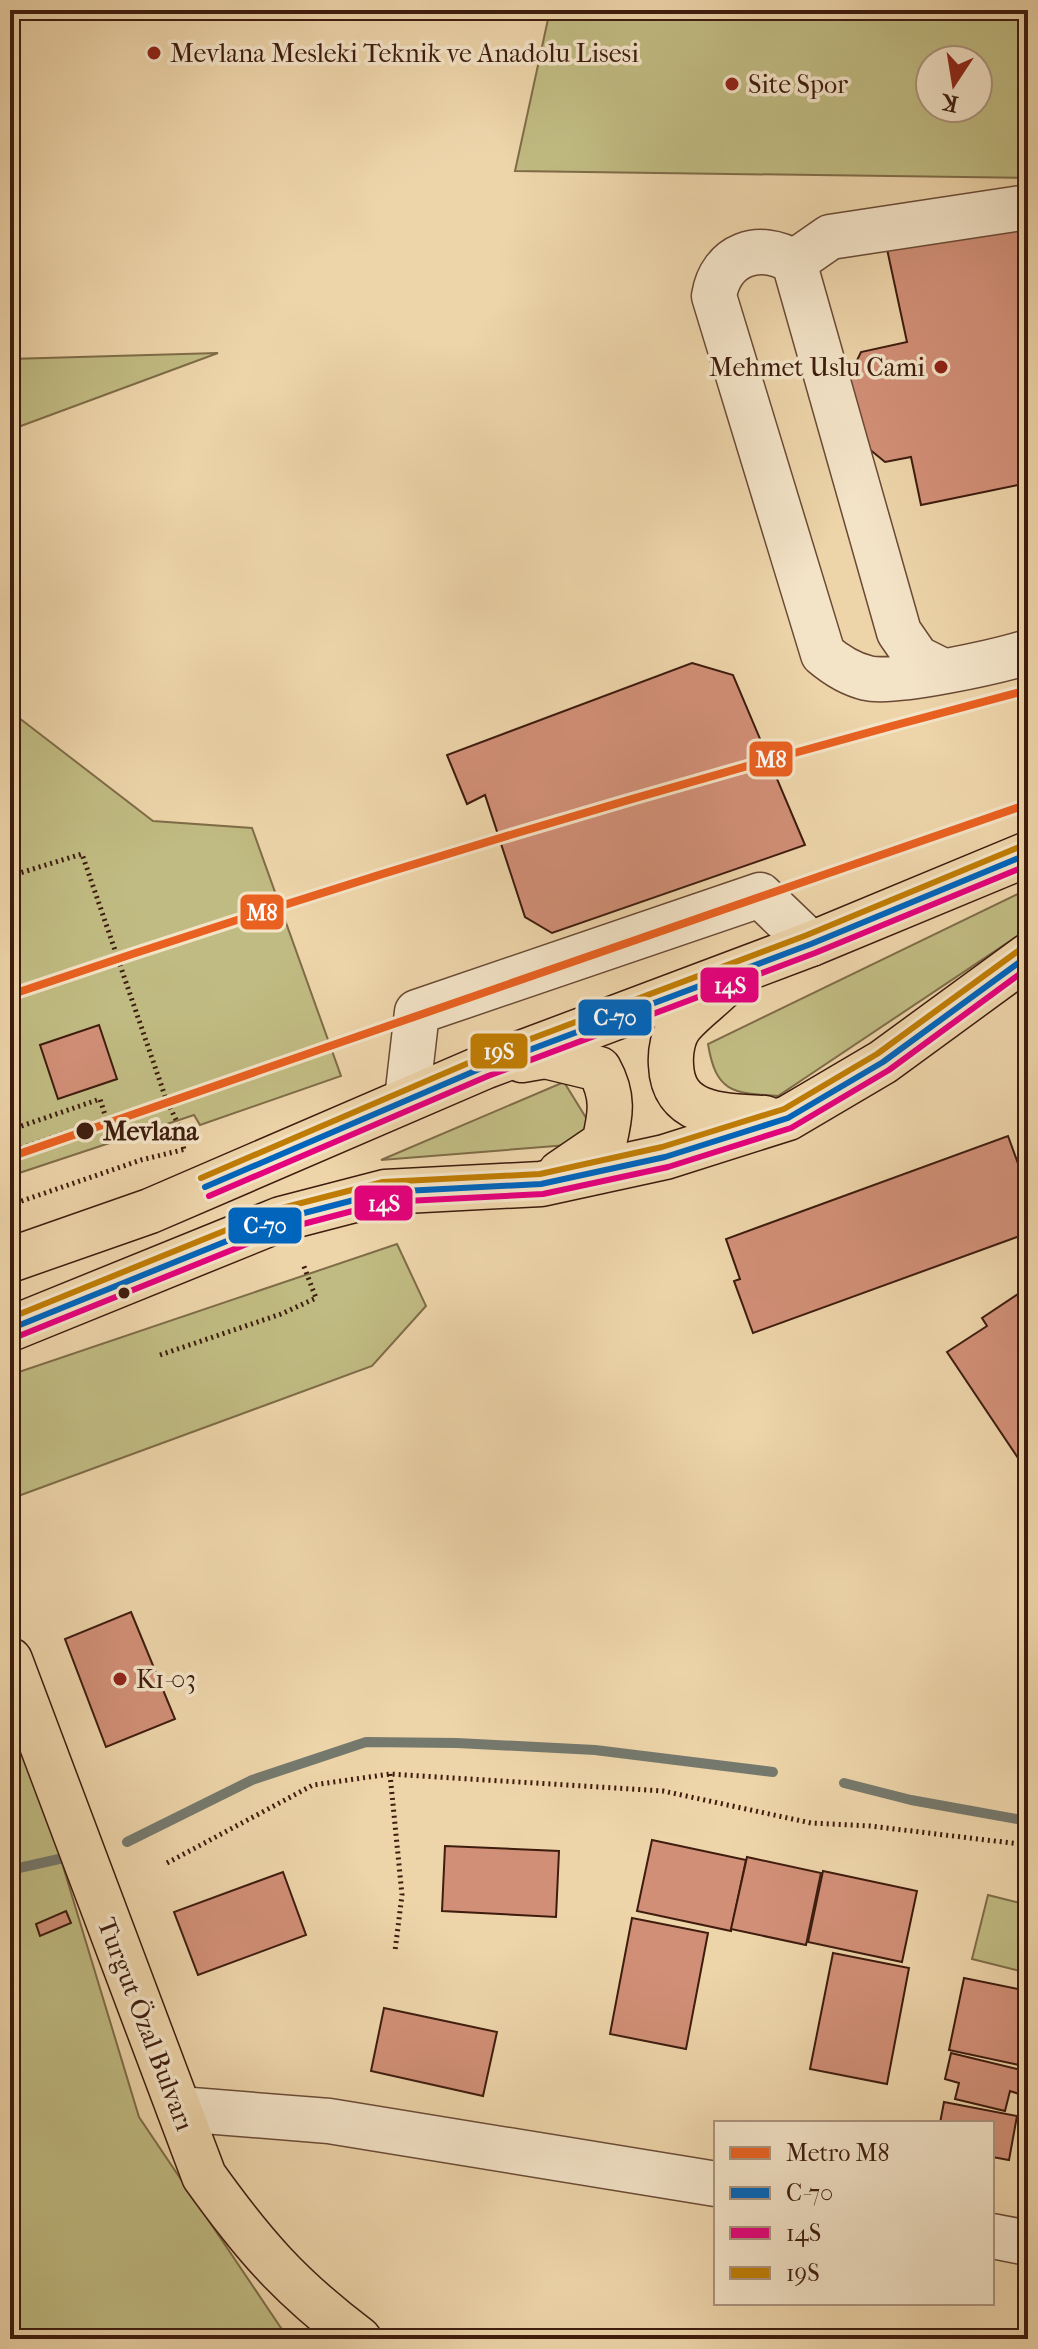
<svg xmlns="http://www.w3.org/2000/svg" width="1038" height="2349" viewBox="0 0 1038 2349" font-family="'IM FELL French Canon',serif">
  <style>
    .green { fill: #c0bb82; stroke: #7f6c48; stroke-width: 2; fill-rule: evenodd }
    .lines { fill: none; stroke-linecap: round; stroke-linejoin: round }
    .stream { stroke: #75796d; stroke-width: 10 }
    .building { fill: #d18f77; stroke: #3e1c0e; stroke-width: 2 }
    .minor-casing { stroke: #6a4a35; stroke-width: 47 }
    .major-casing { stroke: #3e1c0e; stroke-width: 47 }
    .path { stroke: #3e1c0e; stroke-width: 5; stroke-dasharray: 2 4; stroke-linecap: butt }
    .minor { stroke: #f3e3c7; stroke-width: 44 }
    .major { stroke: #edd4a9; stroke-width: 44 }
    .bus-1-casing { stroke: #f3e3c7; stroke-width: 12 }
    .bus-2-casing { stroke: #f3e3c7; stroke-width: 12 }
    .bus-3-casing { stroke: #f3e3c7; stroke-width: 12 }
    .bus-1 { stroke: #0065bd; stroke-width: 6 }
    .bus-2 { stroke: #e5007d; stroke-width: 6 }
    .bus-3 { stroke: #c07d04; stroke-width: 6 }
    .metro-1-casing { stroke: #f3e3c7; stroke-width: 14 }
    .metro-1 { stroke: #e96121; stroke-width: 8 }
    .poi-dot { fill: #8f2418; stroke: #f3e3c7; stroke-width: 3 }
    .stop-dot { fill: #3e1c0e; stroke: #f3e3c7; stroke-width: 3 }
    .labels { text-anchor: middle; stroke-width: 7; stroke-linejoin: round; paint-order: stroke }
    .poi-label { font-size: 26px; fill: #3e1c0e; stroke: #f3e3c7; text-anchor: start }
    .stop-label { font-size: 26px; font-weight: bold; fill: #3e1c0e; stroke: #f3e3c7; text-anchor: start }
    .street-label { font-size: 26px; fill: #3e1c0e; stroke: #f3e3c7 }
    .line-badge { stroke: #f3e3c7; stroke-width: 3 }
    .badge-label { font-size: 22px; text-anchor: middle; font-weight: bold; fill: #fff }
  </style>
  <rect width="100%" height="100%" fill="#edd4a9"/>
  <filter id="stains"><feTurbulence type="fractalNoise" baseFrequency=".0025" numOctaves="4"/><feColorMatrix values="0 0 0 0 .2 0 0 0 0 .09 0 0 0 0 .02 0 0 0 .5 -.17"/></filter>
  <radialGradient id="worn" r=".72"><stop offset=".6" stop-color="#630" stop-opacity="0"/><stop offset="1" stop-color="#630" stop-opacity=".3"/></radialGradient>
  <g class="green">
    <path d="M550,10H1028V178L515,171ZM978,60V108H930V60Z"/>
    <path d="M218,353L10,430V359Z"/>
    <path d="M10,711L153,821L252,828L341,1076L200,1125L194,1115L10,1176Z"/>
    <path d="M1028,889V929L778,1096C733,1093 716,1093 708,1044Z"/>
    <path d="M564,1082L588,1121L586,1134L568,1145L381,1160Z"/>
    <path d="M397,1244L426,1306L372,1366L10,1499V1375Z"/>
    <path d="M10,1703L22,1731L139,2117L281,2328L300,2339H10Z"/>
    <path d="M988,1895L1028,1905V1973L972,1959Z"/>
  </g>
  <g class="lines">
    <g class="stream">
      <path d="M844,1783L911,1800L1028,1821"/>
      <path d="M127,1842L252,1780L366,1742L457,1743L595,1750L773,1772"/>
      <path d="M10,1870L68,1857"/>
    </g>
  </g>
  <g class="building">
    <path d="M1028,219V483L921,505L911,457L885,462L857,439L846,383L861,352L907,342L887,249Z"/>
    <path d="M692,663L733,675L805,845L552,933L525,917L485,795L467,804L447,755Z"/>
    <path d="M99,1025L117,1079L58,1099L40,1045Z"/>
    <path d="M1008,1136L1024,1180L1028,1179V1233L753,1333L734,1281L740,1279L726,1239Z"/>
    <path d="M1024,1290L1028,1295V1473L947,1352L987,1326L982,1318Z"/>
    <path d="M131,1612L175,1719L106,1747L65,1639Z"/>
    <path d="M652,1840L746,1860L731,1931L637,1911Z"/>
    <path d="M445,1846L559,1851L556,1917L442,1911Z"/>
    <path d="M747,1857L821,1873L806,1945L731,1929Z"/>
    <path d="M823,1871L917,1891L902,1962L808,1942Z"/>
    <path d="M283,1872L306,1935L198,1975L174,1912Z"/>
    <path d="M66,1911L71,1923L40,1936L36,1924Z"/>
    <path d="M632,1918L708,1933L686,2049L610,2034Z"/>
    <path d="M833,1953L909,1968L887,2084L810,2069Z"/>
    <path d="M964,1978L1028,1991V2067L949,2050Z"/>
    <path d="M384,2008L497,2032L483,2096L371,2071Z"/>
    <path d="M951,2053L1025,2071L1019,2094L1010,2091L1005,2111L955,2099L959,2083L945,2079Z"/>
    <path d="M944,2102L1017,2116L1009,2160L992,2157V2123H940Z"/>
  </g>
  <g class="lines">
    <g class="minor-casing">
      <g id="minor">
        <path d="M794,262L830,237L1028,207"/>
        <path d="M941,670L917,658L899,632L794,262C759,241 721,254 714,296L823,654C836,665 850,674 867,678C894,685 999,661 1028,652"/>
        <path d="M407,1099L417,1012L760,895L811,944"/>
        <path d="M179,2109L329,2121L716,2184"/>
        <path d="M992,2236L1028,2243"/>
      </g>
    </g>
    <g class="major-casing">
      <g id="major">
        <path d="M723,986C710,999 694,1010 682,1024C673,1034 670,1052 671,1065C673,1117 724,1116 765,1118"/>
        <path d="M522,1060L545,1056L599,1069C614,1096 611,1114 604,1143L560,1173"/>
        <path d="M10,1260L150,1211L484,1067L811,944L1028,854"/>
        <path d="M10,1329L281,1219L385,1192L541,1184L665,1157L788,1118L883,1062L1028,956"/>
        <path d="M10,1660L204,2176C254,2246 290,2287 359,2339"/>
      </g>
    </g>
    <g class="path">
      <path d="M10,876L82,854L166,1099"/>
      <path d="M10,1130L100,1099L106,1118"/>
      <path d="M10,1152L166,1099L179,1126L184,1150"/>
      <path d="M10,1205L141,1160L186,1149"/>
      <path d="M160,1355L281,1314L316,1298L303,1264"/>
      <path d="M390,1774L402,1895L395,1951"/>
      <path d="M167,1863L313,1785L390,1774L663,1791L811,1823L870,1826L1028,1845"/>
    </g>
    <use href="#minor" class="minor"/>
    <use href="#major" class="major"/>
    <g class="bus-1-casing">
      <g id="bus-1">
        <path d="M205,1187L484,1067L811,944L1028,854"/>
        <path d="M10,1329L281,1219L385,1192L541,1184L665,1157L788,1118L883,1062L1028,956"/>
      </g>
    </g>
    <g class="bus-2-casing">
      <g id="bus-2">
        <path d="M209,1196L488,1076L815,953L1028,865"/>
        <path d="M14,1338L284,1229L387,1202L543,1194L668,1167L791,1128L889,1070L1028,968"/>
      </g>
    </g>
    <g class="bus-3-casing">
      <g id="bus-3">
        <path d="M201,1178L480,1058L807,935L1024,845"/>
        <path d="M10,1318L278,1209L383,1182L540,1174L662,1147L784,1109L877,1054L1022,948"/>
      </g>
    </g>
    <use href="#bus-1" class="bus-1"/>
    <use href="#bus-2" class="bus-2"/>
    <use href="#bus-3" class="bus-3"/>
    <g class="metro-1-casing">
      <g id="metro-1">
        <path d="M10,995C346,881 685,779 1028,690"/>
        <path d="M10,1157L1028,804"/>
      </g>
    </g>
    <use href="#metro-1" class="metro-1"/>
  </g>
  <g class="poi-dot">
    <circle cx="154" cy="53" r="8"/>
    <circle cx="732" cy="84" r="8"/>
    <circle cx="941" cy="367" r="8"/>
    <circle cx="120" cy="1679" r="8"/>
  </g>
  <g class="stop-dot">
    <circle cx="85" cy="1131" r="10"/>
    <circle cx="124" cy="1293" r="7"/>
  </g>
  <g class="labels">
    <g class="poi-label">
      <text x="170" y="62">Mevlana Mesleki Teknik ve Anadolu Lisesi</text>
      <text x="748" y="93">Site Spor</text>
      <text x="925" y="376" text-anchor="end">Mehmet Uslu Cami</text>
      <text x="136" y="1688">K1-03</text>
    </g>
    <g class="stop-label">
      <text x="103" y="1140">Mevlana</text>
    </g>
    <g class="street-label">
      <text transform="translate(146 2024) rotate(69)" y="9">Turgut Özal Bulvarı</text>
    </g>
  </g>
  <g class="line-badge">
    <rect x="748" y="740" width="46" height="38" rx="8" fill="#e96121"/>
    <rect x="239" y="893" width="46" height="38" rx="8" fill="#e96121"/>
    <rect x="699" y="966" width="61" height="38" rx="8" fill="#e5007d"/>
    <rect x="577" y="998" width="76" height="39" rx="8" fill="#0065bd"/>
    <rect x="469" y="1032" width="60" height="38" rx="8" fill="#c07d04"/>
    <rect x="353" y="1184" width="61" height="38" rx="8" fill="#e5007d"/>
    <rect x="227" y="1206" width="76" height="39" rx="8" fill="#0065bd"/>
  </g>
  <g class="badge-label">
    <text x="771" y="767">M8</text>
    <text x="262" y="920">M8</text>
    <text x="730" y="993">14S</text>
    <text x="615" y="1025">C-70</text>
    <text x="499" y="1059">19S</text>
    <text x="384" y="1211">14S</text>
    <text x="265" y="1233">C-70</text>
  </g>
  <rect width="1038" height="2349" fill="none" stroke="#edd4a9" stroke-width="40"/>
  <rect x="12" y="12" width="1014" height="2325" fill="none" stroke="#3e1c0e" stroke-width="4"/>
  <rect x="20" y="20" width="998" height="2309" fill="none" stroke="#3e1c0e" stroke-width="2"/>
  <rect x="714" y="2121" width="280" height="184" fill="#f3e3c7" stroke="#ab937d" stroke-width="2"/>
  <rect x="730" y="2147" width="40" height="12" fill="#e96121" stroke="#ab937d" stroke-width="2"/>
  <text x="786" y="2161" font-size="24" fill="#3e1c0e">Metro M8</text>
  <rect x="730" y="2187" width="40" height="12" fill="#0065bd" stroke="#ab937d" stroke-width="2"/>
  <text x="786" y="2201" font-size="24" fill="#3e1c0e">C-70</text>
  <rect x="730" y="2227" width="40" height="12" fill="#e5007d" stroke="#ab937d" stroke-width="2"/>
  <text x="786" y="2241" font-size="24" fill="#3e1c0e">14S</text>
  <rect x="730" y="2267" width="40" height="12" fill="#c07d04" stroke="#ab937d" stroke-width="2"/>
  <text x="786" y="2281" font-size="24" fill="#3e1c0e">19S</text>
  <g transform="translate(954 84) rotate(192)"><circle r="38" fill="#f3e3c7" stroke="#ab937d" stroke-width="2"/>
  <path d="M0-6L14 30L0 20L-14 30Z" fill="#8f2418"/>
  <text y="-12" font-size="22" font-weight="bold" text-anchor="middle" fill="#3e1c0e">K</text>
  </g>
  <rect width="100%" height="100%" filter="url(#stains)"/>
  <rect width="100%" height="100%" fill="url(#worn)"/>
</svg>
